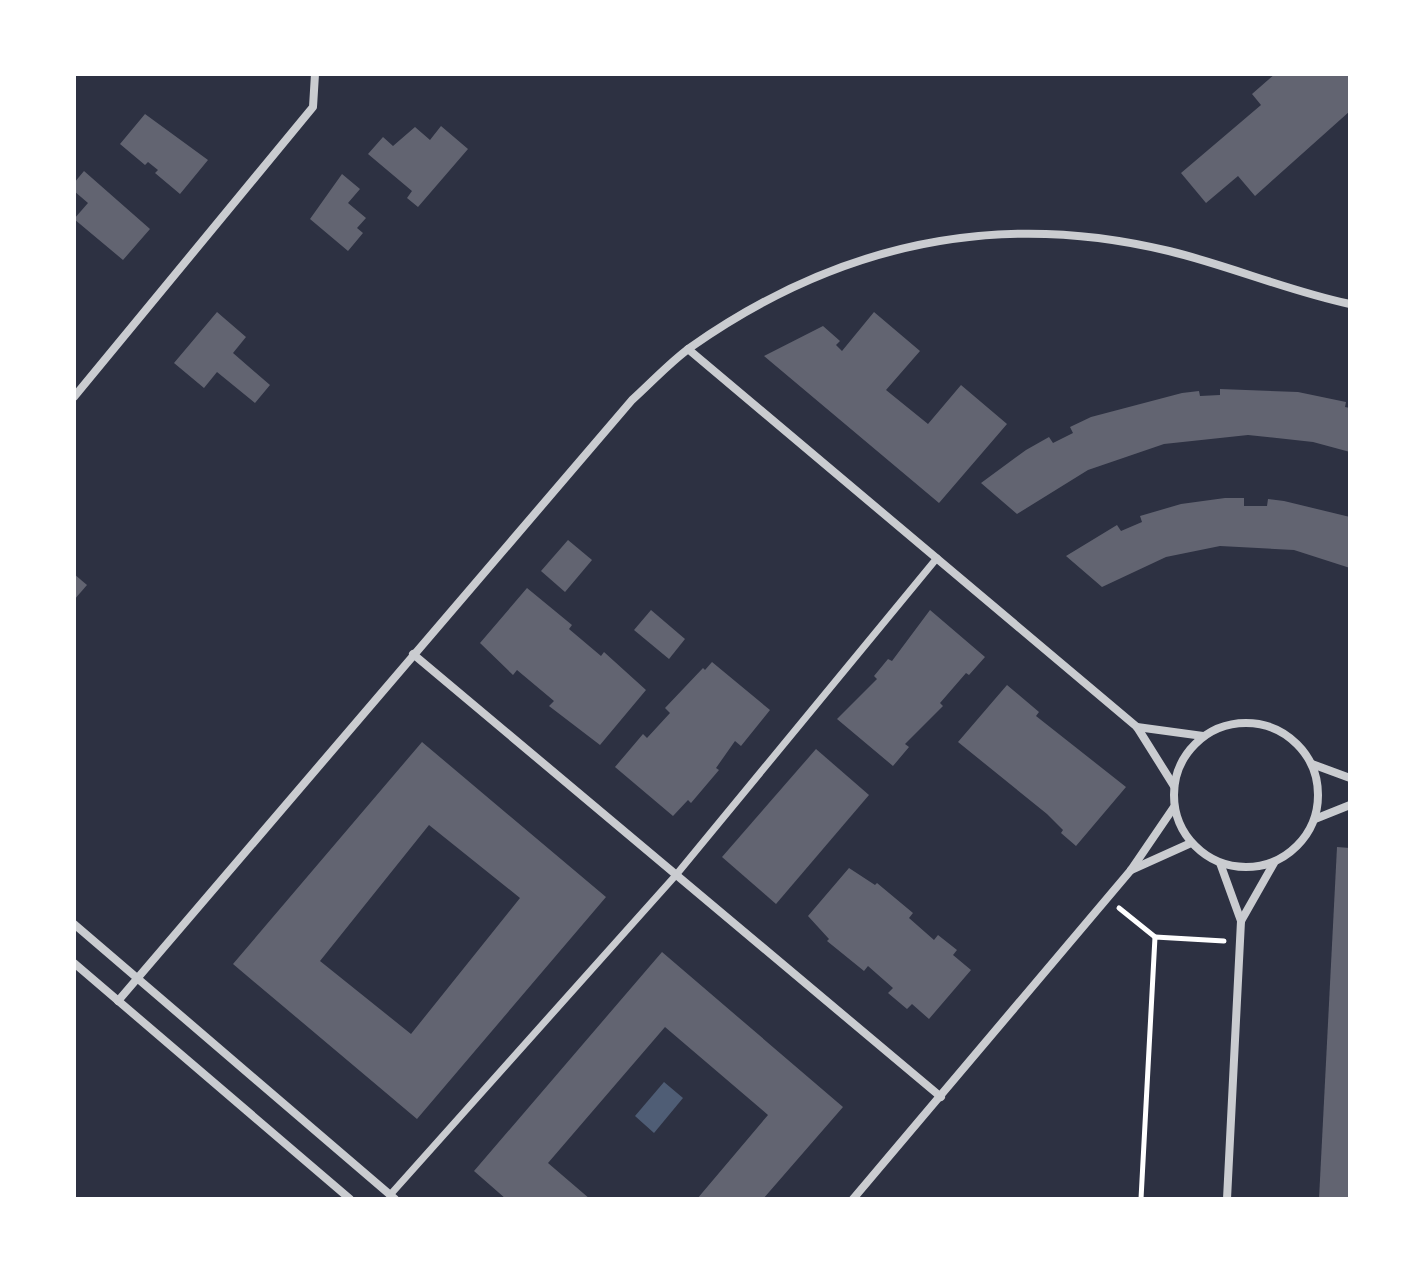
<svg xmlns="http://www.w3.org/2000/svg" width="1424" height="1273" viewBox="0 0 1424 1273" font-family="'Roboto Condensed',sans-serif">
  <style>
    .water { fill: #4f5d75 }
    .building { fill: #626471; fill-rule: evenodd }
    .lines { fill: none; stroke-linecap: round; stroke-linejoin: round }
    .path { stroke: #fff; stroke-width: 5 }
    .pedestrian { stroke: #caccd0; stroke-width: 7 }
    .minor { stroke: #caccd0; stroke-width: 8 }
  </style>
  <rect width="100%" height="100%" fill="#2d3142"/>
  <path class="water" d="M664,1082L683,1098L654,1133L635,1116Z"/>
  <g class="building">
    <path d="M1275,74H1350V111L1255,196L1238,176L1206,203L1181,173L1261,105L1252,94Z"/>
    <path d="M145,114L208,160L180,194L155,173L158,170L148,162L145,165L120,144Z"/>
    <path d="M441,126L468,149L418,207L407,198L412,191L368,154L383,137L393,146L415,127L430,140Z"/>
    <path d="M84,171L150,229L123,260L74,219L88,203L74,191V183Z"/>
    <path d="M342,174L360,189L348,203L366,218L357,228L363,233L348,251L310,219Z"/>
    <path d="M217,312L246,337L233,353L270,385L255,403L217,372L204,388L174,363Z"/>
    <path d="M874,312L920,351L886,390L928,424L961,385L1007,424L939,503L764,356L823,326L840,341L836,345L842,351Z"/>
    <path d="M1220,389L1298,392L1346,402L1345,407L1350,408V452L1313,442L1248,435L1164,444L1088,470L1017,514L981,483L1026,450L1049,437L1053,443L1073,433L1070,427L1091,417L1182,393L1199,391L1200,396L1220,395Z"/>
    <path d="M1225,498H1244V506H1267L1268,499L1284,501L1350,517V568L1294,550L1220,546L1166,557L1102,587L1066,556L1117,525L1121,531L1142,522L1140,516L1181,504Z"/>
    <path d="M568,540L592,560L565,592L541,571Z"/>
    <path d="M74,574L87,585L74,600Z"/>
    <path d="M527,588L572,625L569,629L601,656L604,652L646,690L600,745L549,706L554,701L517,670L513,675L480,643Z"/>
    <path d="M651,610L685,639L669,659L634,630Z"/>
    <path d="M930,610L985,657L969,675L966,673L940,703L943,706L905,744L909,747L893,766L837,719L877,679L874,676L888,659L892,661Z"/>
    <path d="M712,662L770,710L741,746L735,741L716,768L719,770L691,803L688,800L673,816L615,767L643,734L647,738L670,713L665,708L703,668L705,670Z"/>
    <path d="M1007,685L1039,712L1036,716L1126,787L1076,846L1061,833L1063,830L1047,814L958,742Z"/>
    <path d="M422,742L606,897L417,1119L233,964ZM429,825L520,898L411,1034L320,961Z"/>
    <path d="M816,749L869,795L776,904L722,857Z"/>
    <path d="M1337,847L1350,848V1199H1319Z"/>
    <path d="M849,868L875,885L877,883L913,913L909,918L934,940L938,935L957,950L953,955L971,970L929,1019L912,1004L907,1009L888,993L893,988L868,966L864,971L827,941L829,939L808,916Z"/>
    <path d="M662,952L843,1107L763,1199H697L768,1115L665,1027L548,1163L590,1199H506L474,1171Z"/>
  </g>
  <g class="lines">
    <g class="path">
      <path d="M1119,908L1155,937"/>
      <path d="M1141,1199L1155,937L1224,941"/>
    </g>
    <path class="pedestrian" d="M390,1195L676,875L937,558"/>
    <g class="minor">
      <path d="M688,349L1137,727L1174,786"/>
      <path d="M74,397L313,107L315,74"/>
      <path d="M413,654L941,1097"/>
      <circle cx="1246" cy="795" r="72"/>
      <path d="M1137,727L1203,736"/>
      <path d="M1312,764L1350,778"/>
      <path d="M1315,819L1350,805"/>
      <path d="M1220,863L1241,921"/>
      <path d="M1131,870L1191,843"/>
      <path d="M74,924L395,1199"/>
      <path d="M74,963L350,1199"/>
      <path d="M118,1001L632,400C651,383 670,362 691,347C836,245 996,209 1169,251C1231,266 1288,291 1350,304"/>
      <path d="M853,1199L1131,870L1174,807"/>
      <path d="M1227,1199L1241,921L1274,863"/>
    </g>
  </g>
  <rect width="1424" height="1273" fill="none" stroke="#ffffff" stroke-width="152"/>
</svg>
